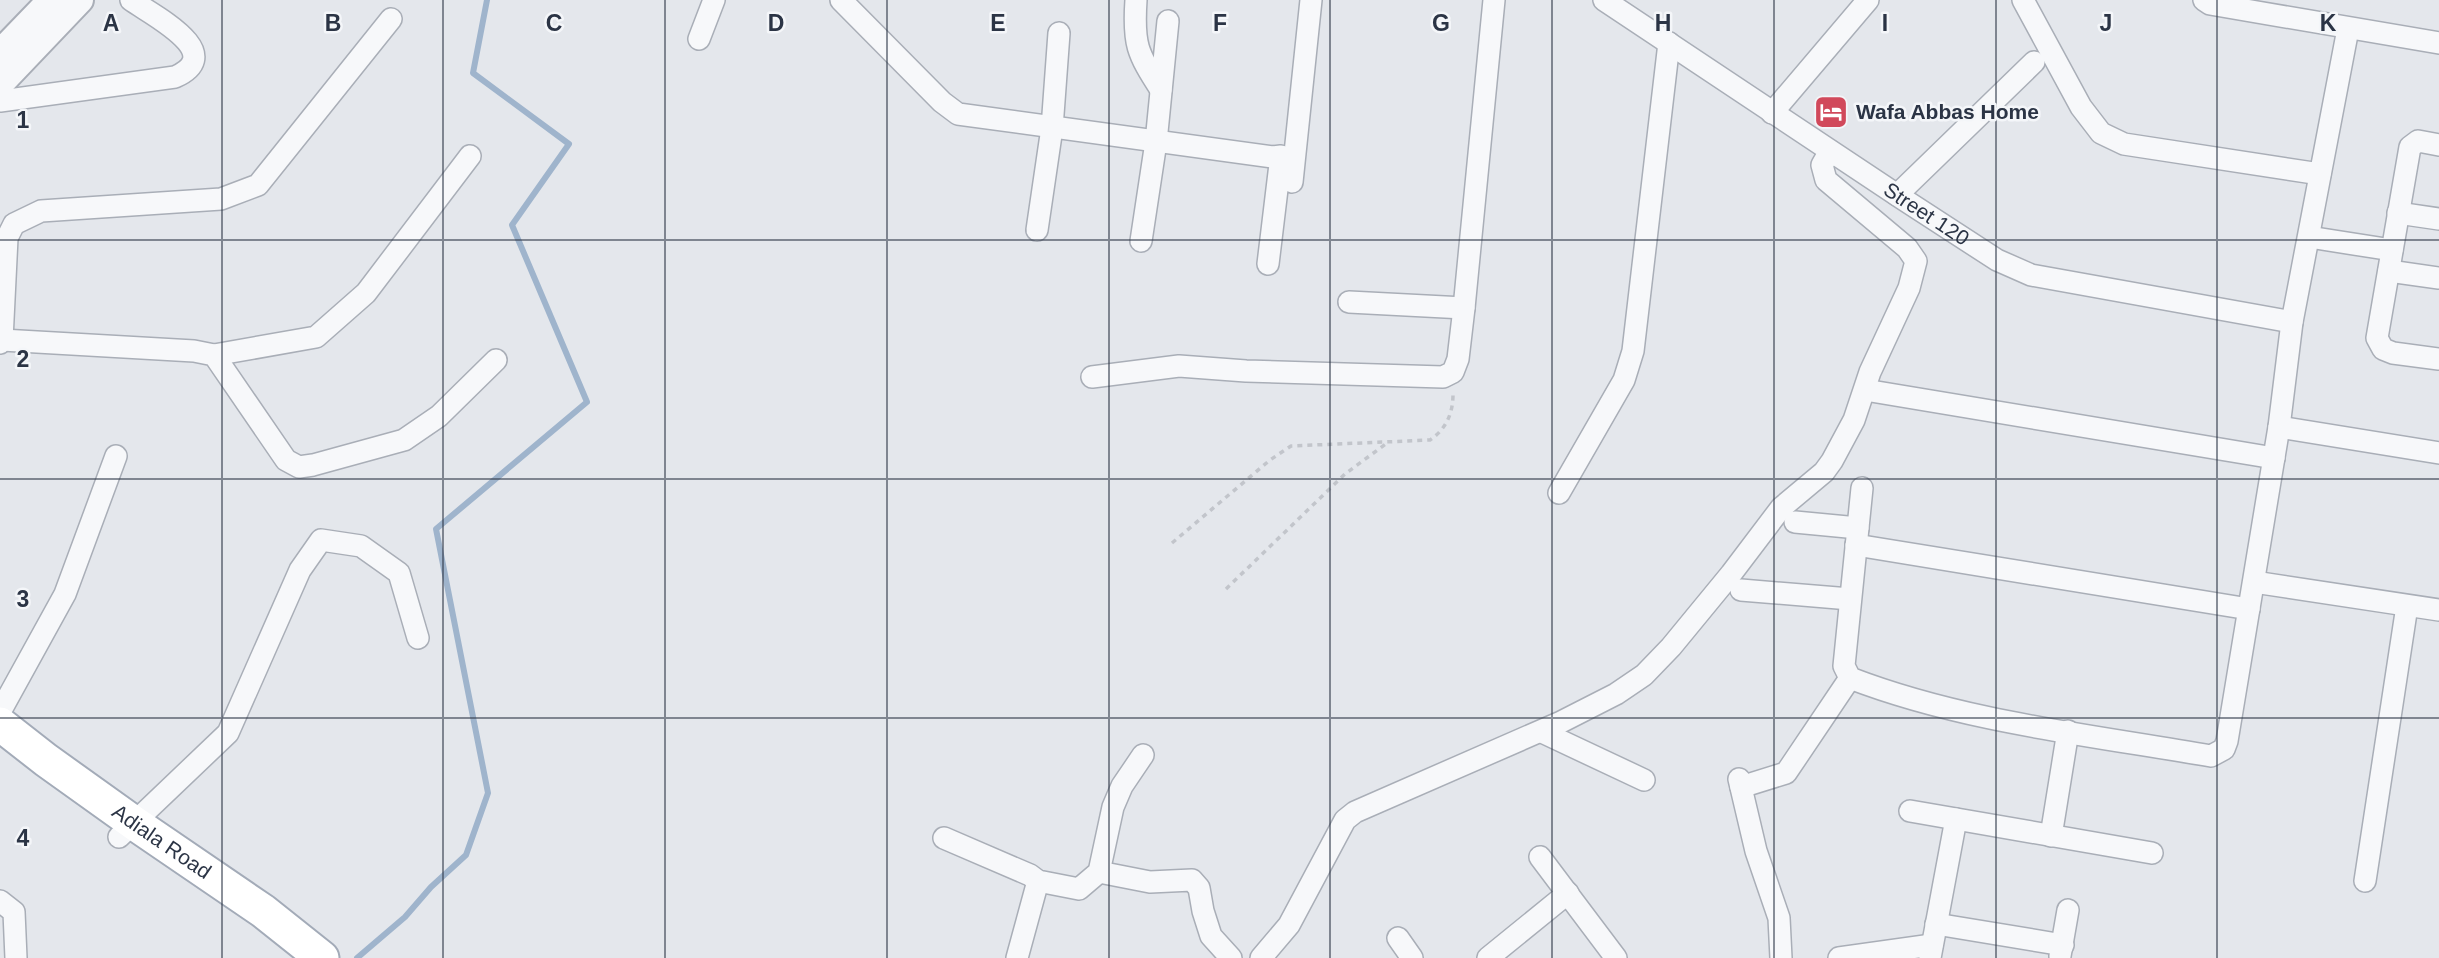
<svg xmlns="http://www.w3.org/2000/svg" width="2439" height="958" viewBox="0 0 2439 958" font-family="Helvetica,sans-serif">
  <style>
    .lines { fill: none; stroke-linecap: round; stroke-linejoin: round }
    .stream { stroke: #9fb4cc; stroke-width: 6 }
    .minor-casing { stroke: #a9aeb7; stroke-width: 24 }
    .tertiary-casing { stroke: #a9aeb7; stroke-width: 30 }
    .primary-casing { stroke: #a3abb8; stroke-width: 37 }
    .path { stroke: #c2c5cb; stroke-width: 3.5; stroke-dasharray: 5 5; stroke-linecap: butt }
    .minor { stroke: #f7f8fa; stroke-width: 21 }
    .tertiary { stroke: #f7f8fa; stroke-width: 26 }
    .primary { stroke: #fff; stroke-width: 33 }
    .grid { fill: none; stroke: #2b3445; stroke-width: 2; stroke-opacity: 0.55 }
    .labels { text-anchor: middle; stroke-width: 5; stroke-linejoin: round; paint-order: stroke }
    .poi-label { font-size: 21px; font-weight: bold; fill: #2b3445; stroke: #f4f6f9; text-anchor: start }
    .street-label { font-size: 21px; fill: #2b3445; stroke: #f4f6f9 }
    .grid-label { font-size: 23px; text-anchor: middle; font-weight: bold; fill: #2b3445; stroke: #f4f6f9; stroke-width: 5; stroke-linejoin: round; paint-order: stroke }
  </style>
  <rect width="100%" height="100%" fill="#e4e7ec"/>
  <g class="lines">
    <path class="stream" d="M357,958L405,917L431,887L466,855L488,793L436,529L587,402L512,225L569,144L473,73L487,0"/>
    <g class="minor-casing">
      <g id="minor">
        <path d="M841,0L942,102L958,114L1273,157L1281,156L1268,264"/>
        <path d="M1136,0C1133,44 1137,53 1161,90"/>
        <path id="s1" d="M1604,0L1903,199L1997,260L2031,275L2292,322"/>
        <path d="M2023,0L2081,107L2101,133L2124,144L2320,174"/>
        <path d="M2204,0L2210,4L2439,43"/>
        <path d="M699,39L714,0"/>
        <path d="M0,101L175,77C229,53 152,15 131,0"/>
        <path d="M1772,113L1868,0"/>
        <path d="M2439,145L2418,141L2410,147L2377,338L2383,349L2393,353L2439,359"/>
        <path d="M1292,182L1311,0"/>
        <path d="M1897,195L2034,62"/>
        <path d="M2398,213L2439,219"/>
        <path d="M1037,230L1052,128L1059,33"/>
        <path d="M2309,237L2392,250"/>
        <path d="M1141,241L1156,142L1168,21"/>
        <path d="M2389,271L2439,278"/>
        <path d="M1349,302L1464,308"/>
        <path d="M2,340L194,351L214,355L286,460L299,467L313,465L404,440L439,416L496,360"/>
        <path d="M0,343L2,340L7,238L14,224L41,211L221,199L258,185L391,19"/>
        <path d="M214,355L316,337L366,293L470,156"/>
        <path d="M1092,377L1179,366L1246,371L1443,377L1453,372L1458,359L1464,308L1494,0"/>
        <path d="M1865,390L2274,458"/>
        <path d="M2279,427L2439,453"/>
        <path d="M1862,488L1844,666L1850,678C1964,722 2091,735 2211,756L2224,749L2227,741L2279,427L2292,322L2348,29"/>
        <path d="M1559,493L1624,380L1633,351L1669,43"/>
        <path d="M1795,522L1858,528"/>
        <path d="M1856,545L2249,609"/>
        <path d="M2254,582L2439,610"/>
        <path d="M1741,590L1850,599"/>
        <path d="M0,712L65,594L116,456"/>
        <path d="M1542,732L1644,780"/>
        <path d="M1739,779L1756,851L1779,918L1781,958"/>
        <path d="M1741,787L1786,773L1850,678"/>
        <path d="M1910,811L2152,853"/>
        <path d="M2051,836L2068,731"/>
        <path d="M119,837L228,733L300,570L321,540L361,546L399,573L418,638"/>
        <path d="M944,838L1030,875L1038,881L1079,889L1099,872L1113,807L1122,786L1143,755"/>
        <path d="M1540,857L1616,958"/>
        <path d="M1099,872L1150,882L1192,880L1199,888L1203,911L1211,936L1231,958"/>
        <path d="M2365,881L2407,606"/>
        <path d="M0,901L14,912L16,958"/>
        <path d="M1936,924L2063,945"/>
        <path d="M1398,938L1412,958"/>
        <path d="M2060,956L2068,910"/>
        <path d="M1017,958L1038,881"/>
        <path d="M1261,958L1289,925L1345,820L1355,812L1561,722L1616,694L1644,675L1671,647L1731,574L1781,508L1824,472L1832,461L1854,420L1870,372L1909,288L1916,261L1907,248L1826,180L1822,165L1830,151"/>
        <path d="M1488,958L1568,893"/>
        <path d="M1839,958L1932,945"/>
        <path d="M1930,958L1956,819"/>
      </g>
    </g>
    <g class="tertiary-casing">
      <g id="tertiary">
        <path d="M0,53L51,0"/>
        <path d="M0,84L80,0"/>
      </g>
    </g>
    <g class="primary-casing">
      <g id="primary">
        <path id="s2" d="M0,724L46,760L134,823L263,911L322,958"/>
      </g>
    </g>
    <g class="path">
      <path d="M1172,543L1270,460L1291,446L1430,440C1446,429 1453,414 1453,394"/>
      <path d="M1226,589L1345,474L1387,443"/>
    </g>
    <use href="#minor" class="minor"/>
    <use href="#tertiary" class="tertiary"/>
    <use href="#primary" class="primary"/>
  </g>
  <path class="grid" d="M222,0V958M443,0V958M665,0V958M887,0V958M1109,0V958M1330,0V958M1552,0V958M1774,0V958M1996,0V958M2217,0V958M0,240H2439M0,479H2439M0,718H2439"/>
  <defs>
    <g id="hotel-square" transform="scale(1.75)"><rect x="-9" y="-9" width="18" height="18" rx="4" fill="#d1495b" stroke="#f4f6f9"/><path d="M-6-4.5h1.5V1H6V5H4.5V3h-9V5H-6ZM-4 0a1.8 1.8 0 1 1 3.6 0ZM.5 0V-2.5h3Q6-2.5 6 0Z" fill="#fff"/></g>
  </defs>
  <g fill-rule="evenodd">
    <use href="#hotel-square" x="1831" y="112"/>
  </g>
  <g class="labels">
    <g class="poi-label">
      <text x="1856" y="119">Wafa Abbas Home</text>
    </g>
    <g class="street-label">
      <text dy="7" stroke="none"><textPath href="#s1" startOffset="387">Street 120</textPath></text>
      <text dy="7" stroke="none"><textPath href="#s2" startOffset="200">Adiala Road</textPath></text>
    </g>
  </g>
  <g class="grid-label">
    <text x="111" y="31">A</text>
    <text x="333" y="31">B</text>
    <text x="554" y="31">C</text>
    <text x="776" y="31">D</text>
    <text x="998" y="31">E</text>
    <text x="1220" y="31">F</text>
    <text x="1441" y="31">G</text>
    <text x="1663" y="31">H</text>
    <text x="1885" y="31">I</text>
    <text x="2106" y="31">J</text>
    <text x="2328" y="31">K</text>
    <text x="23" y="128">1</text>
    <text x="23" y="367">2</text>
    <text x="23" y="607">3</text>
    <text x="23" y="846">4</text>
  </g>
</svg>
